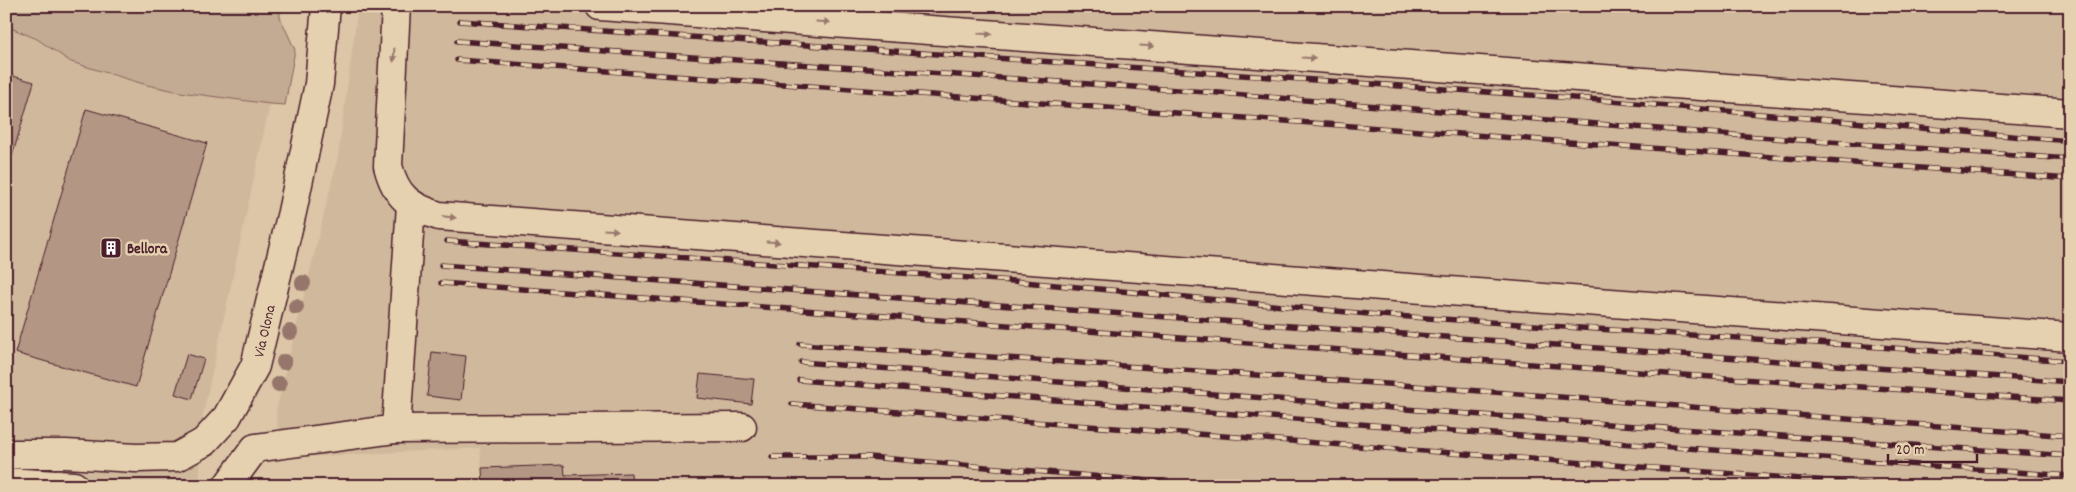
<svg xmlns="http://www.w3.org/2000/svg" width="2076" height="492" viewBox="0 0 2076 492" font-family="Dekko,sans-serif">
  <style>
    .built { fill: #d0b89c }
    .green { fill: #c3aa92; stroke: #86645e }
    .building { fill: #b39784; stroke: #4a1f2b }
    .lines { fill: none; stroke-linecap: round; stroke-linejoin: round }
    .minor-casing { stroke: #4a1f2b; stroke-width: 31 }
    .minor { stroke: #e5d1af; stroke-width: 28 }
    .rail-casing { stroke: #4a1f2b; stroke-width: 5.5 }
    .rail { stroke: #e5d1af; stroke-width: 4; stroke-dasharray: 11; stroke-linecap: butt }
    .tree { fill: #96766b }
    .oneway { fill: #98786d }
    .labels { text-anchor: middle; stroke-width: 5; stroke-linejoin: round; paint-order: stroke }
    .poi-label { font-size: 15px; font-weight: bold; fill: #4a1f2b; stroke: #e5d1af; text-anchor: start }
    .street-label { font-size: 15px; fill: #4a1f2b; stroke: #e5d1af }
  </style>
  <rect width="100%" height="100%" fill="#dcc6a7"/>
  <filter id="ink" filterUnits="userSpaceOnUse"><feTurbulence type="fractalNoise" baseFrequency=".02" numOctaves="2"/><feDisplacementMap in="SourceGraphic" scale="10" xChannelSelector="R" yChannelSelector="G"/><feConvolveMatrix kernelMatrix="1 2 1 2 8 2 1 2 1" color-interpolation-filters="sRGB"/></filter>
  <g filter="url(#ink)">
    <g class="built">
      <path d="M358,6H2070V486H483L480,448L281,458L276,411L338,156Z"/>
      <path d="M6,26L37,39L71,62L147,85L180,92L270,104L203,415L199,486H6Z"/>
    </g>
    <path class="green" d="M6,6H280V17L295,50L285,105L270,104L180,92L147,85L71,62L37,39L6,26Z"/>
    <g class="building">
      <path d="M6,74L34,82L6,177Z"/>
      <path d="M86,109L207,143L136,387L15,353Z"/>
      <path d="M432,352L466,356L461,400L427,396Z"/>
      <path d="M187,354L204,359L192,399L175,394Z"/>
      <path d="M700,374L754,379L751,404L697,398Z"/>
      <path d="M564,465L565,475L631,473L632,486H483L482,468Z"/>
    </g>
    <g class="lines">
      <g class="minor-casing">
        <g id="minor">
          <path d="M396,6L388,166C396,197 410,207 439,216L2070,337"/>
          <path d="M600,6L2070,113"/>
          <path d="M396,429L411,205"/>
          <path d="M6,454H66L136,458L177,457L204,442L227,417L255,366L292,212L319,84L326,6"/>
          <path d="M6,482L74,486"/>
          <path d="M227,486L255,448L396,429L742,427"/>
        </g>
      </g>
      <use href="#minor" class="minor"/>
      <g class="rail-casing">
        <g id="rail">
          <path d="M460,21L1588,99L2070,141"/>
          <path d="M457,41L1207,92L1745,136L2070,159"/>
          <path d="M457,60L2070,179"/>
          <path d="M447,241L1013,281L1379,315L1879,347L2070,361"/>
          <path d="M441,265L2070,382"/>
          <path d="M441,283L1638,372L2070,401"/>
          <path d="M800,344L1402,385L2070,436"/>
          <path d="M801,362L1521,418L2070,456"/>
          <path d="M799,380L1398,427L2070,476"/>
          <path d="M792,404L1896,486"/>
          <path d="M772,457H869L1209,486"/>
        </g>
      </g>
      <use href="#rail" class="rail"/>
    </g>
    <g class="tree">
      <circle cx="303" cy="283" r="8"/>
      <circle cx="296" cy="307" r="8"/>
      <circle cx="290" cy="332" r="8"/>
      <circle cx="284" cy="362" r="8"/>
      <circle cx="279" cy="384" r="8"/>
    </g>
    <defs><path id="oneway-solid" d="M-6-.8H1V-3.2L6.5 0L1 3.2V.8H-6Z" transform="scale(1.25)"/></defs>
    <g class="oneway">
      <use href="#oneway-solid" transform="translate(823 22) rotate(4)"/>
      <use href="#oneway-solid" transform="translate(985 34) rotate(4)"/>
      <use href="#oneway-solid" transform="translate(1147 46) rotate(4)"/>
      <use href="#oneway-solid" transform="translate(394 55) rotate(93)"/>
      <use href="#oneway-solid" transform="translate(1309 58) rotate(4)"/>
      <use href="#oneway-solid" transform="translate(449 217) rotate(7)"/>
      <use href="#oneway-solid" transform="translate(611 230) rotate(4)"/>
      <use href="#oneway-solid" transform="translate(773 242) rotate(4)"/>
    </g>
  </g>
  <defs>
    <g id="building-square" transform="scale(1.125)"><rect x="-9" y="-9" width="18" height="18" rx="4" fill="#4a1f2b" stroke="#e5d1af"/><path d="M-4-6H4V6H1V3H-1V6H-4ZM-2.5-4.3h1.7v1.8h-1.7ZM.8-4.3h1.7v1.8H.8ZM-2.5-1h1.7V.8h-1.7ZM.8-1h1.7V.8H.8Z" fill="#fff"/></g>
  </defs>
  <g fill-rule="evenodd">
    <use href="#building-square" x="111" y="248"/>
  </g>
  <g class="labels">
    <g class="poi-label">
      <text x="127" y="253">Bellora</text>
    </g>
    <g class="street-label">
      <text transform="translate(264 331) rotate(-77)" y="5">Via Olona</text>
    </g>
  </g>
  <rect width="2076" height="492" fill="none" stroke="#e5d1af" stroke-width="25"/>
  <rect x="12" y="12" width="2051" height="467" fill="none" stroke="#4a1f2b" stroke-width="2" filter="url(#ink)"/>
  <path d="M1888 454v8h89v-8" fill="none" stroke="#4a1f2b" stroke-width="2.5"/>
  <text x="1896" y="454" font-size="15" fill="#4a1f2b" stroke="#e5d1af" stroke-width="4" paint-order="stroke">20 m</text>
</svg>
